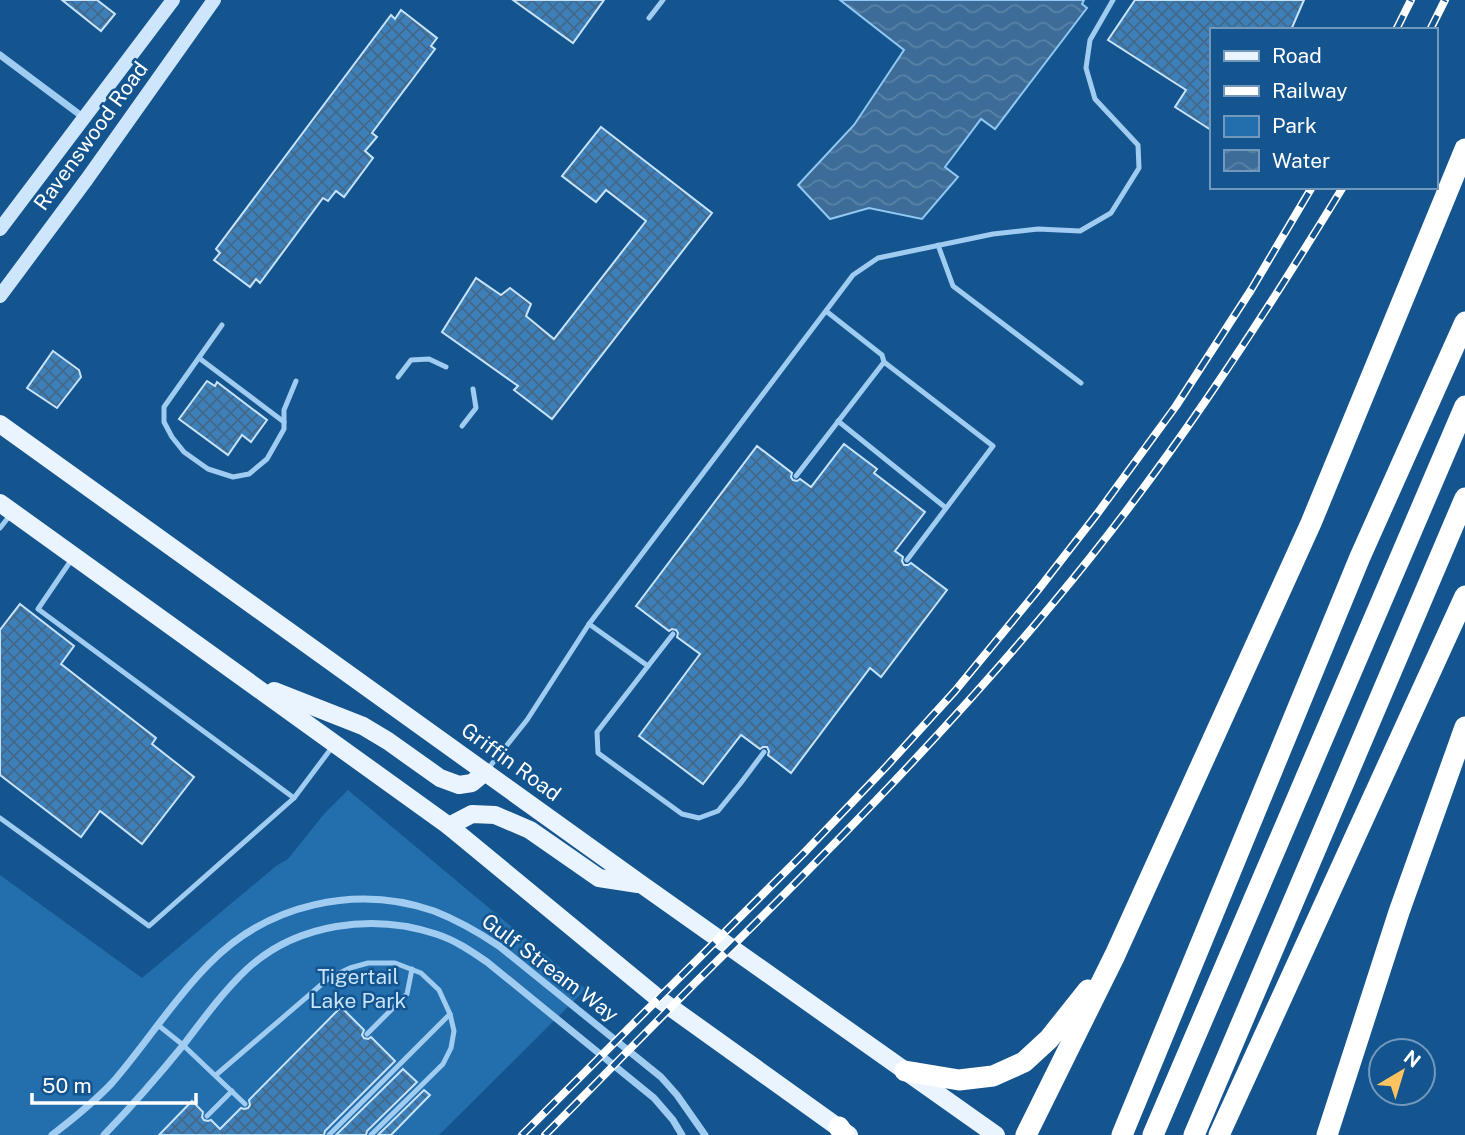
<svg xmlns="http://www.w3.org/2000/svg" width="1465" height="1135" viewBox="0 0 1465 1135" font-family="'Public Sans',sans-serif">
  <style>
    .park { fill: #236ead }
    .water { fill: url(#water-waves); stroke: #92c8f4; stroke-width: 2 }
    .building { fill: url(#building-cross-hatch); stroke: #c7e4fc; stroke-width: 2 }
    .lines { fill: none; stroke-linecap: round; stroke-linejoin: round }
    .lane { stroke: #a0ccf1; stroke-width: 5 }
    .street { stroke: #a0ccf1; stroke-width: 7 }
    .secondary { stroke: #cee6fc; stroke-width: 14 }
    .primary { stroke: #eaf4ff; stroke-width: 18 }
    .highway { stroke: #fff; stroke-width: 21 }
    .rail-casing { stroke: #fff; stroke-width: 8 }
    .rail { stroke: #145590; stroke-width: 5; stroke-dasharray: 16; stroke-linecap: butt }
    .labels { text-anchor: middle; stroke-width: 5; stroke-linejoin: round; paint-order: stroke }
    .street-label { font-size: 21px; fill: #fff; stroke: #145590 }
    .park-label { font-size: 21px; fill: #c7e4fc; stroke: #145590 }
  </style>
  <defs>
    <pattern id="water-waves" width="16" height="10" patternUnits="userSpaceOnUse" patternTransform="scale(1.75)"><rect width="16" height="10" fill="#3c6c97"/><path d="M0 5q4-4 8 0t8 0" fill="none" stroke="#5982a7"/></pattern>
    <pattern id="building-cross-hatch" width="8" height="8" patternUnits="userSpaceOnUse" patternTransform="scale(1.75)"><rect width="8" height="8" fill="#3d7fb9"/><path d="M0 0l8 8M0 8l8-8" fill="none" stroke="#446888"/></pattern>
  </defs>
  <rect width="100%" height="100%" fill="#145590"/>
  <path class="park" d="M348,790L586,989L439,1135H0V875L142,978L276,866L288,859L324,814Z"/>
  <path class="water" d="M840,0H1084L1082,4L1087,8L995,129L981,119L945,167L958,177L922,219L869,208L830,219L798,185L854,125L904,50Z"/>
  <g class="building">
    <path d="M62,0H97L115,14L101,31Z"/>
    <path d="M513,0H604L573,43Z"/>
    <path d="M1135,0H1304L1291,30H1211V130L1175,107L1186,90L1108,40Z"/>
    <path d="M401,10L437,38L431,46L435,49L372,133L377,137L365,151L373,158L344,197L336,191L328,201L323,198L260,283L256,279L250,287L214,260L220,253L216,249L391,15L395,19Z"/>
    <path d="M601,127L712,213L552,419L514,390L518,386L442,332L476,278L501,295L510,288L531,304L526,316L554,339L646,221L606,190L596,202L562,176Z"/>
    <path d="M53,351L79,370L81,377L57,408L27,388Z"/>
    <path d="M207,381L215,386L217,382L267,420L251,442L242,435L228,455L179,419Z"/>
    <path d="M844,444L877,469L874,473L925,512L895,551L903,557L902,561L904,565H908L911,563L947,590L881,677L870,668L791,773L768,755L769,751L767,747H763L760,749L741,735L703,784L639,736L700,654L677,637L678,633L676,630L672,629L669,631L636,606L757,446L792,473L791,477L793,480L797,481L800,479L811,487Z"/>
    <path d="M20,604L74,646L61,664L156,738L152,744L194,777L142,844L100,811L81,837L0,775V630Z"/>
    <path d="M341,1007L364,1030L362,1035L364,1038L368,1039L371,1037L395,1061L325,1131L324,1135H159L192,1101L203,1112L202,1117L204,1120L208,1121L211,1120L220,1129L241,1108L244,1109L248,1108L250,1105L249,1100Z"/>
    <path d="M403,1069L417,1082L367,1131L366,1135H336Z"/>
    <path d="M424,1090L430,1095L391,1135H378Z"/>
  </g>
  <g class="lines">
    <g class="lane">
      <path d="M649,18L663,0"/>
      <path d="M938,245L953,286L1081,383"/>
      <path d="M826,311L882,355L884,362"/>
      <path d="M222,325L164,407V422L172,437L184,452L208,469L233,477L249,474L267,459L284,429V410L296,381"/>
      <path d="M199,358L284,422"/>
      <path d="M398,377L411,360L429,359L446,367"/>
      <path d="M838,421L946,508"/>
      <path d="M462,426L476,408L473,389"/>
      <path d="M796,476L884,362L993,446L907,560"/>
      <path d="M0,528L11,514"/>
      <path d="M72,559L38,609L294,798"/>
      <path d="M589,624L648,666L597,732L598,753L682,814L699,818L718,811L740,784L764,752"/>
      <path d="M648,666L673,634"/>
      <path d="M487,770L527,720L589,624L853,275L878,258L993,234L1038,229L1080,231L1111,213L1139,168L1138,145L1095,99L1086,68L1090,40L1113,0"/>
      <path d="M0,818L149,926L294,798L333,746"/>
      <path d="M158,1025L183,1045L245,1104"/>
      <path d="M367,1034L407,994L412,969"/>
      <path d="M216,1075L329,978L350,968L368,963H395L421,973L439,990L450,1014L454,1031L451,1048L443,1064L371,1135"/>
      <path d="M207,1116L232,1091"/>
      <path d="M329,1135L450,1014"/>
    </g>
    <g class="street">
      <path d="M0,55L83,117"/>
      <path d="M52,1135C73,1119 94,1102 112,1083C146,1044 173,1000 209,964C267,904 356,884 434,911C457,920 478,932 499,946L661,1077L677,1095L705,1135"/>
      <path d="M104,1135C132,1106 159,1075 185,1043C204,1018 223,992 246,970C296,923 373,913 436,934C455,940 471,951 487,962L654,1098L673,1120L682,1135"/>
    </g>
    <g class="secondary">
      <path d="M0,229L173,0"/>
      <path d="M0,296L87,179L214,0"/>
    </g>
    <g class="primary">
      <path d="M0,424L641,884L996,1135"/>
      <path d="M0,503L449,826L659,999L849,1135"/>
      <path d="M274,691L363,726L388,741L440,778L459,785L472,783L485,772"/>
      <path d="M449,826L472,814L495,815L530,830L599,878L638,884"/>
    </g>
    <g class="highway">
      <path d="M905,1071L959,1080L993,1076L1024,1062L1049,1039L1088,990"/>
      <path d="M839,1127L844,1135"/>
      <path d="M1026,1135L1115,955L1311,523L1465,149"/>
      <path d="M1122,1135L1360,557L1465,322"/>
      <path d="M1153,1135L1465,406"/>
      <path d="M1194,1135L1465,498"/>
      <path d="M1219,1135L1465,596"/>
      <path d="M1327,1135L1399,912L1465,727"/>
    </g>
    <g class="rail-casing">
      <g id="rail">
        <path d="M1396,30L1411,0"/>
        <path d="M1430,30L1445,0"/>
        <path d="M522,1135L803,854L885,768L955,691L1038,590L1097,514L1176,406L1251,290L1312,187"/>
        <path d="M545,1135C595,1085 644,1034 694,984C819,861 942,737 1054,602C1162,473 1255,331 1343,187"/>
      </g>
    </g>
    <use href="#rail" class="rail"/>
  </g>
  <g class="labels">
    <g class="street-label">
      <text transform="translate(91 136) rotate(-54)" y="7">Ravenswood Road</text>
      <text transform="translate(511 762) rotate(36)" y="7">Griffin Road</text>
      <text transform="translate(550 968) rotate(37)" y="7">Gulf Stream Way</text>
    </g>
    <g class="park-label">
      <text x="358" y="984">Tigertail<tspan x="358" dy="24">Lake Park</tspan></text>
    </g>
  </g>
  <rect x="1210" y="28" width="228" height="161" fill="#145590" stroke="#7299bc" stroke-width="2"/>
  <rect x="1224" y="51" width="35" height="10" fill="#eaf4ff" stroke="#7299bc" stroke-width="2"/>
  <text x="1272" y="63" font-size="21" fill="#ffffff">Road</text>
  <rect x="1224" y="86" width="35" height="10" fill="#ffffff" stroke="#7299bc" stroke-width="2"/>
  <text x="1272" y="98" font-size="21" fill="#ffffff">Railway</text>
  <rect x="1224" y="116" width="35" height="21" fill="#236ead" stroke="#7299bc" stroke-width="2"/>
  <text x="1272" y="133" font-size="21" fill="#ffffff">Park</text>
  <rect x="1224" y="150" width="35" height="21" fill="url(#water-waves)" stroke="#7299bc" stroke-width="2"/>
  <text x="1272" y="168" font-size="21" fill="#ffffff">Water</text>
  <g transform="translate(1402 1072) rotate(38)"><circle r="33" fill="#145590" stroke="#7299bc" stroke-width="2"/>
  <path d="M0-5L12 26L0 18L-12 26Z" fill="#ffc360"/>
  <text y="-10" font-size="19" font-weight="bold" text-anchor="middle" fill="#ffffff">N</text>
  </g>
  <path d="M32 1093v10h164v-10" fill="none" stroke="#ffffff" stroke-width="3.5"/>
  <text x="42" y="1093" font-size="21" fill="#ffffff" stroke="#145590" stroke-width="5" paint-order="stroke">50 m</text>
</svg>
